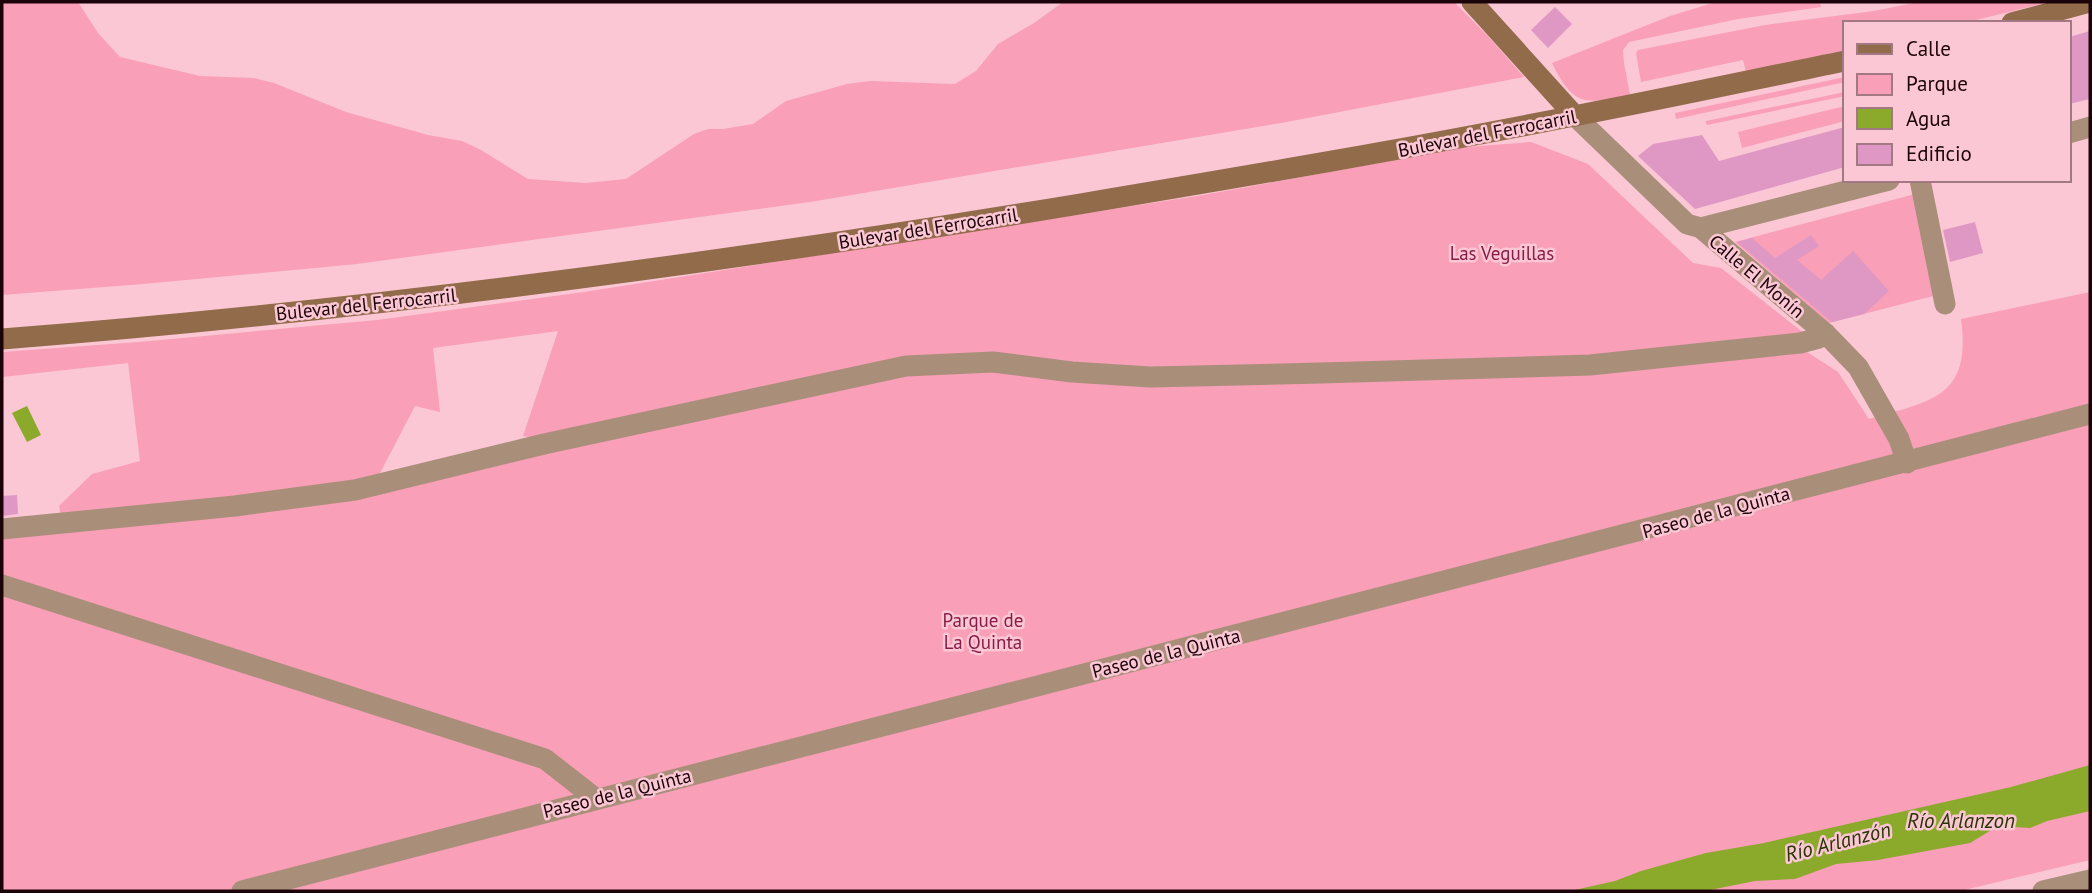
<svg xmlns="http://www.w3.org/2000/svg" width="2092" height="893" viewBox="0 0 2092 893" font-family="'PT Sans',sans-serif">
  <style>
    .green { fill: #f99fb8 }
    .water { fill: #8ba92a }
    .building { fill: #de98c3 }
    .lines { fill: none; stroke-linecap: round; stroke-linejoin: round }
    .street { stroke: #a98f79; stroke-width: 21 }
    .secondary { stroke: #916b4a; stroke-width: 21 }
    .labels { text-anchor: middle; stroke-width: 5; stroke-linejoin: round; paint-order: stroke }
    .street-label { font-size: 19px; fill: #1c030a; stroke: #fbc7d4 }
    .park-label { font-size: 19px; fill: #881c47; stroke: #fbc7d4 }
    .water-label { font-size: 21px; font-style: italic; fill: #2a3603; stroke: #fbc7d4 }
  </style>
  <rect width="100%" height="100%" fill="#fbc7d4"/>
  <g class="green">
    <path d="M2,2H78L98,33L120,57L200,76L254,78L274,83L346,112L428,135L462,141L481,150L528,179L586,183L626,179L694,134L708,129H723L753,124L786,101L847,84L870,81L955,84L976,71L998,44L1034,23L1063,2H1454L1487,35L1524,77L1281,123L810,202L357,264L143,284L2,295Z"/>
    <path d="M1716,2H1820L1821,7L1738,19L1629,42L1623,50L1624,63L1630,95C1586,104 1574,108 1552,63L1670,16Z"/>
    <path d="M1919,2H2049L1964,23H1845V50L1746,72L1743,60L1641,82L1636,53L1638,50L1765,25L1874,11Z"/>
    <path d="M1845,77V82L1676,119L1675,113Z"/>
    <path d="M1845,92V96L1707,125L1706,123V121Z"/>
    <path d="M1845,106V121L1742,148L1738,132Z"/>
    <path d="M1531,142L1588,164L1693,263L1721,268L1805,334L1589,359L1149,369L992,354L541,439L523,436L558,331L433,348L440,412L415,406L379,475L355,483L61,517L59,506L92,474L140,461L128,363L2,377V352L139,342L377,320L584,292L1197,196L1467,147Z"/>
    <path d="M1915,194L1933,296L1829,323L1735,242Z"/>
    <path d="M2090,292V860L1960,891H2V536L546,451L907,374L993,369L1072,379L1804,350L1838,372L1869,419C1931,401 1972,398 1961,319Z"/>
  </g>
  <g class="water">
    <path d="M27,406L41,435L27,442L12,413Z"/>
    <path d="M2090,765V811L2047,821L2030,828L1998,826L1970,843L1878,860L1836,864L1795,879L1755,881L1705,891H1570L1615,881L1641,871L1706,853L1764,843L2011,787Z"/>
  </g>
  <g class="building">
    <path d="M1555,7L1572,24L1548,48L1531,30Z"/>
    <path d="M2090,31V99L2069,104V37Z"/>
    <path d="M1845,127V167L1695,209L1638,156L1653,144L1702,135L1719,161Z"/>
    <path d="M1975,222L1983,253L1950,262L1943,230Z"/>
    <path d="M1811,235L1819,246L1797,260L1821,280L1853,251L1889,291L1864,314L1832,322L1737,242L1752,238L1775,258Z"/>
    <path d="M17,495L18,514L2,516V496Z"/>
  </g>
  <g class="lines">
    <g class="street">
      <path d="M1575,116L1687,224L1701,228L1715,240L1826,334L1858,367L1899,439L1907,463"/>
      <path d="M2069,133L2090,127"/>
      <path d="M1920,180L1945,304"/>
      <path d="M1701,228L1889,180"/>
      <path d="M2,529L235,506L355,490L544,444L906,366L993,362L1072,372L1150,377L1321,373L1590,365L1800,343L1819,338L1826,334"/>
      <path d="M2,585L545,759L595,798"/>
      <path d="M242,891C857,729 1476,578 2090,414"/>
      <path d="M2043,891L2090,880"/>
    </g>
    <g class="secondary">
      <path d="M1472,2L1575,116"/>
      <path d="M2012,23L2090,2"/>
      <path d="M2,339C363,311 723,263 1080,204C1247,176 1413,148 1579,115C1668,98 1756,79 1845,61"/>
    </g>
  </g>
  <g class="labels">
    <g class="street-label">
      <text transform="translate(1487 133) rotate(-11)" y="7">Bulevar del Ferrocarril</text>
      <text transform="translate(928 228) rotate(-9)" y="7">Bulevar del Ferrocarril</text>
      <text transform="translate(1757 276) rotate(40)" y="7">Calle El Monín</text>
      <text transform="translate(366 304) rotate(-6)" y="7">Bulevar del Ferrocarril</text>
      <text transform="translate(1716 512) rotate(-15)" y="7">Paseo de la Quinta</text>
      <text transform="translate(1166 653) rotate(-14)" y="7">Paseo de la Quinta</text>
      <text transform="translate(617 793) rotate(-14)" y="7">Paseo de la Quinta</text>
    </g>
    <g class="park-label">
      <text x="1502" y="260">Las Veguillas</text>
      <text x="983" y="627">Parque de<tspan x="983" dy="22">La Quinta</tspan></text>
    </g>
    <g class="water-label">
      <text x="1961" y="828">Río Arlanzon</text>
      <text transform="translate(1838 842) rotate(-14)" y="7">Río Arlanzón</text>
    </g>
  </g>
  <rect width="2092" height="893" fill="none" stroke="#1c030a" stroke-width="7"/>
  <rect x="1843" y="21" width="228" height="161" fill="#fbc7d4" stroke="#a27983" stroke-width="2"/>
  <rect x="1857" y="44" width="35" height="10" fill="#916b4a" stroke="#a27983" stroke-width="2"/>
  <text x="1906" y="56" font-size="21" fill="#1c030a">Calle</text>
  <rect x="1857" y="74" width="35" height="21" fill="#f99fb8" stroke="#a27983" stroke-width="2"/>
  <text x="1906" y="91" font-size="21" fill="#1c030a">Parque</text>
  <rect x="1857" y="108" width="35" height="21" fill="#8ba92a" stroke="#a27983" stroke-width="2"/>
  <text x="1906" y="126" font-size="21" fill="#1c030a">Agua</text>
  <rect x="1857" y="144" width="35" height="21" fill="#de98c3" stroke="#a27983" stroke-width="2"/>
  <text x="1906" y="161" font-size="21" fill="#1c030a">Edificio</text>
</svg>
